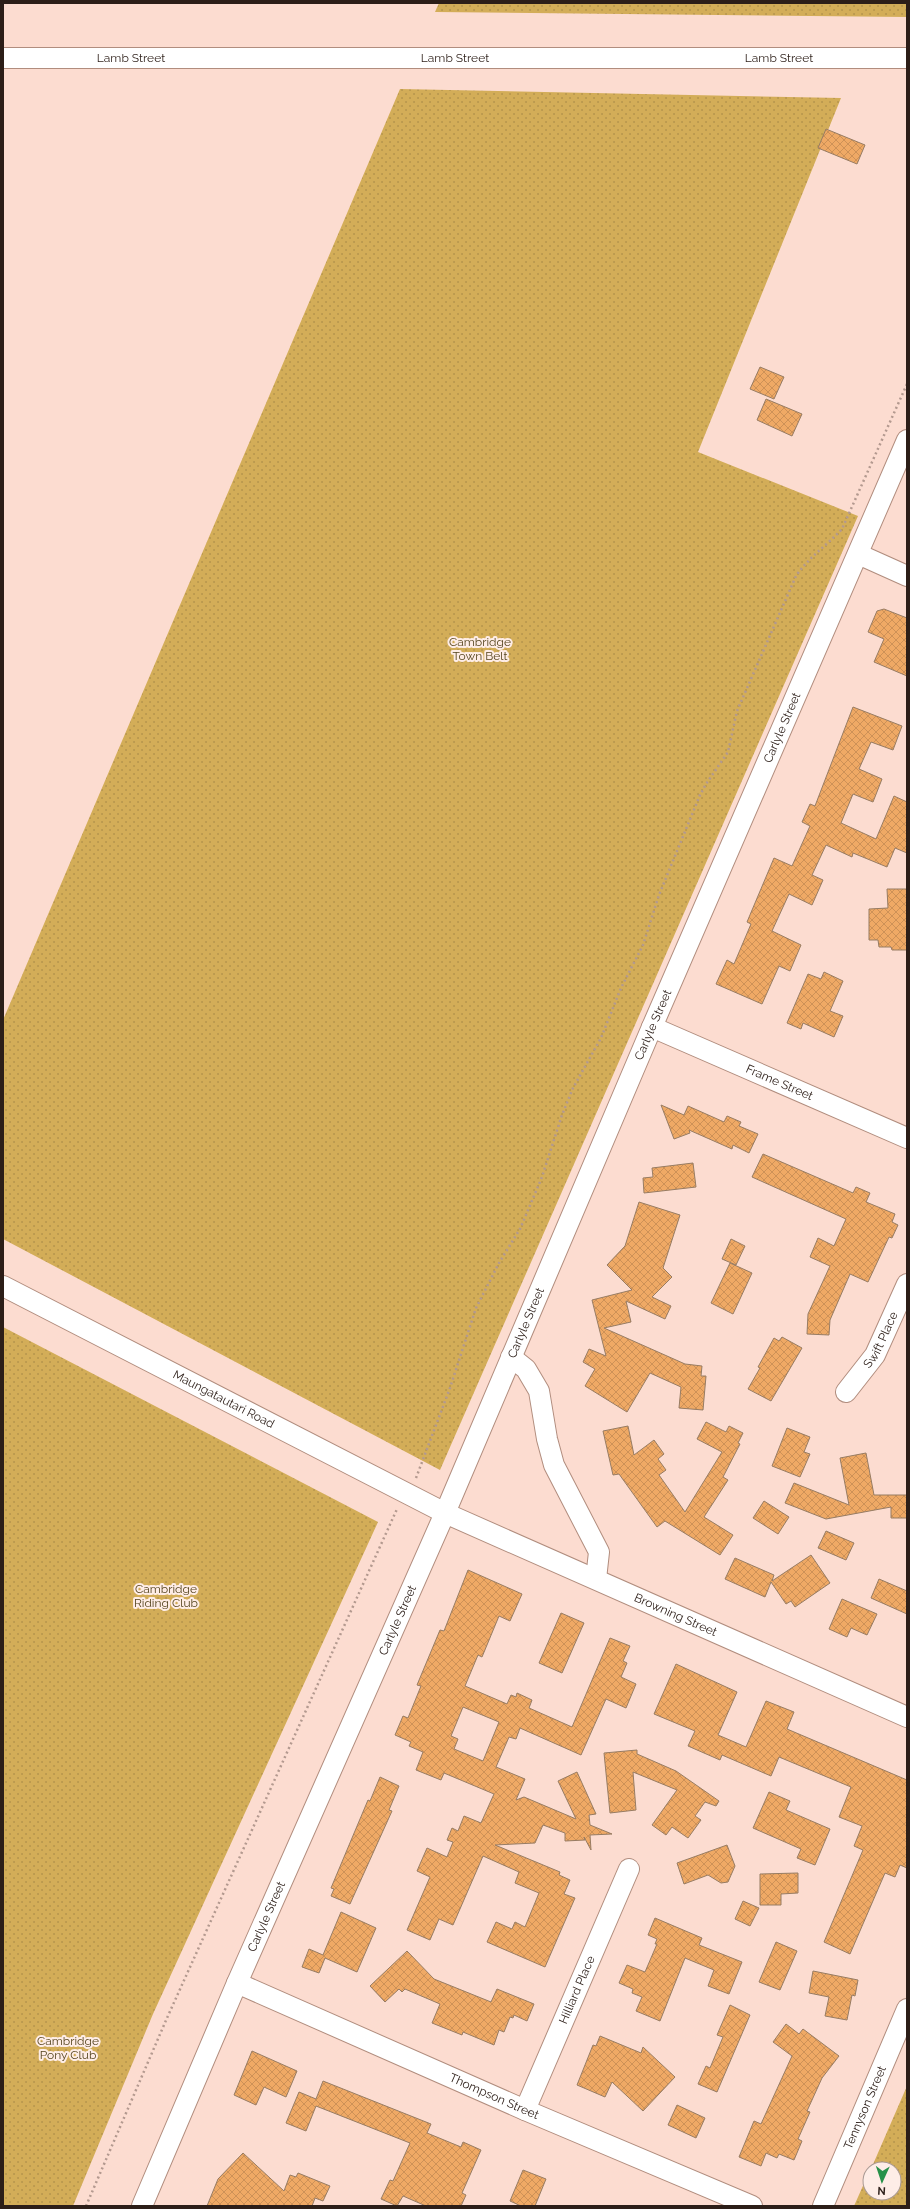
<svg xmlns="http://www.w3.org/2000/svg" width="910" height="2209" viewBox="0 0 910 2209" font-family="Raleway,sans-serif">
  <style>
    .park { fill: url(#park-dots) }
    .building { fill: url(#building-cross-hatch); stroke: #977c63; fill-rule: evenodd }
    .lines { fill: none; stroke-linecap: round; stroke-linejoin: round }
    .minor-casing { stroke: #b18d7e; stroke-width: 22 }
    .path { stroke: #b3998f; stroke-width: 2.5; stroke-dasharray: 2 3; stroke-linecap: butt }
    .minor { stroke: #fff; stroke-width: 20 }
    .labels { text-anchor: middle; stroke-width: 4; stroke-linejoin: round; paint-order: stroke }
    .street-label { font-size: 12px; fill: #2c1e18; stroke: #feede7 }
    .park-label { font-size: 12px; fill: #55441e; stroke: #feede7 }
  </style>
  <defs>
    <pattern id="park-dots" width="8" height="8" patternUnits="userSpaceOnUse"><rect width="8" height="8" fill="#d3ad58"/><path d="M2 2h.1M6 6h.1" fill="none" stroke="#b5944c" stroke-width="1.8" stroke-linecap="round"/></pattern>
    <pattern id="building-cross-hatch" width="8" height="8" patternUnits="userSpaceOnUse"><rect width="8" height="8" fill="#efa965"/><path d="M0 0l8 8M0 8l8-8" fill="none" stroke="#cd9157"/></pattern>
  </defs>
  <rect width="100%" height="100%" fill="#fcdcd0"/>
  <g class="park">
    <path d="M439,3H907V17L435,12Z"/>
    <path d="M400,89L841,98L698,452L858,516L440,1470L3,1239V1020Z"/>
    <path d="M3,1327L378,1522L153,2014L73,2206H3Z"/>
    <path d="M907,2086V2206H854L870,2170V2193H894V2169H871Z"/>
  </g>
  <g class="building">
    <path d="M826,129L865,145L857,164L818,148Z"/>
    <path d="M760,367L784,377L774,399L750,389Z"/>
    <path d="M766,399L802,414L792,436L757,420Z"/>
    <path d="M884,609L907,618V676L874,662L884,639L868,632L877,611Z"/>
    <path d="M853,707L902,726L893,750L871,742L859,769L882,779L873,802L853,794L841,823L876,839L894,796L907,802V853L895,848L887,867L853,853L852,857L826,845L812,875L823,880L812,905L789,894L772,931L801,945L790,971L779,966L762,1004L716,984L727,960L734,964L751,924L747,922L774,858L792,866L810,826L802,822L810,804L815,806Z"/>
    <path d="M887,889H907V950H892L891,947H879L878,940H869V909L888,908Z"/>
    <path d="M824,972L843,981L830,1011L843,1016L834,1037L803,1023L801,1029L787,1023L808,974L821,979Z"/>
    <path d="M661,1105L684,1115L688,1106L724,1122L727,1116L741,1122L739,1126L758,1134L749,1153L733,1145L732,1149L689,1130L690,1133L674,1139Z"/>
    <path d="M763,1154L853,1193L856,1187L870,1193L866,1202L895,1214L892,1222L898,1225L892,1238L889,1237L868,1282L850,1274L830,1320L829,1335L807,1334L808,1314L830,1266L810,1257L818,1238L834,1246L846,1219L752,1177Z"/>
    <path d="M693,1163L696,1187L644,1193L643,1178L653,1177L652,1168Z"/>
    <path d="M639,1202L680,1215L663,1268L672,1277L652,1297L671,1306L665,1319L626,1301L631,1322L604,1328L685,1364L702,1366L701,1376H706L703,1410L679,1408L681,1387L650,1373L627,1412L585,1386L595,1369L583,1362L589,1349L606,1356L592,1300L632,1290L607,1265L625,1246Z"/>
    <path d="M731,1239L745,1246L736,1265L722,1259Z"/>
    <path d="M730,1263L752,1273L733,1314L711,1303Z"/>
    <path d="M782,1337L802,1348L771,1401L748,1389L760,1368L758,1367L774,1338L779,1341Z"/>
    <path d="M706,1422L726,1432L729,1426L743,1433L738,1443L740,1444L723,1477L728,1480L704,1517L733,1535L720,1555L665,1521L657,1527L619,1474L613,1475L603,1431L628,1426L634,1455L654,1440L664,1454L658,1459L666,1470L659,1475L685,1512L722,1452L697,1439Z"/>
    <path d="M787,1428L810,1437L804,1452L810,1454L800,1477L772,1466Z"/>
    <path d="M866,1453L874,1495H907V1518H891V1507L826,1519L785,1503L794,1483L849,1505L840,1458Z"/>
    <path d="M764,1501L789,1517L778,1534L753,1518Z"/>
    <path d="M826,1531L854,1543L846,1560L818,1548Z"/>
    <path d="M811,1555L830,1583L795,1607L791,1601L786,1604L771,1582L765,1597L725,1579L735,1558L774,1575L772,1581Z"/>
    <path d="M468,1570L522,1594L510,1621L499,1616L482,1657L478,1655L465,1686L507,1704L511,1695L516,1697L517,1693L532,1700L529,1708L572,1727L610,1638L630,1646L623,1661L627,1663L621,1677L636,1684L626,1708L606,1699L581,1755L520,1728L516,1739L509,1737L496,1767L525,1779L516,1800L524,1797L576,1819L558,1781L577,1772L596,1814L589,1815L590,1825L612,1834L590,1835L591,1850L584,1837L585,1840L565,1841V1833L543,1825L535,1843L495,1845L560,1872L559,1875L570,1880L564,1894L575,1898L545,1967L487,1942L496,1922L512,1929L515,1922L525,1927L539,1893L515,1883L519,1872L483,1856L453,1925L439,1919L430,1940L407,1930L430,1877L417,1871L427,1848L447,1857L453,1842L447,1840L452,1828L458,1831L464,1816L481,1823L494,1794L444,1773L441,1780L416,1770L423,1752L409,1746L411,1742L395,1735L403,1716L408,1718L421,1686L417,1685L440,1630L444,1631ZM463,1707L499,1722L483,1761L454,1749L458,1739L451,1736Z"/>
    <path d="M879,1579L907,1591V1614L871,1598Z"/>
    <path d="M842,1599L877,1614L867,1635L851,1628L847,1637L829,1629Z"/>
    <path d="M561,1613L584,1623L562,1673L539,1663Z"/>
    <path d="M676,1664L737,1692L718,1735L746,1747L766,1701L794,1712L787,1729L907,1780V1868L900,1865L895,1877L885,1873L850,1954L824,1942L863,1850L854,1846L862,1826L839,1817L851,1787L779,1757L771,1776L722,1755L720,1760L688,1746L695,1731L654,1714Z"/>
    <path d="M637,1750V1754L676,1771L719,1801L716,1806L705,1802L695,1816L701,1820L688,1838L672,1827L666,1835L652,1825L677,1790L633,1772L636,1810L610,1813L604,1753Z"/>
    <path d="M380,1777L399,1786L389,1810L392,1811L350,1904L331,1896L334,1889L331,1888L368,1800L370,1801Z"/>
    <path d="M769,1792L790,1801L786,1810L830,1829L815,1865L797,1858L801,1849L753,1828Z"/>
    <path d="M727,1845L735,1866L728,1882L721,1883L708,1875L684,1884L677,1863Z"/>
    <path d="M798,1873V1893L781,1894V1905H760V1874Z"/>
    <path d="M743,1901L759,1908L750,1926L735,1919Z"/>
    <path d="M341,1912L376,1928L357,1972L325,1958L319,1973L302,1967L309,1949L323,1955Z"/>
    <path d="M655,1918L702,1938L699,1945L742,1962L729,1994L708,1986L714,1970L685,1958L660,2021L636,2011L642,1997L632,1993L633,1989L619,1983L627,1965L645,1972L657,1944H655L657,1939L648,1935Z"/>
    <path d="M776,1942L797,1951L780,1990L759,1982Z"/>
    <path d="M407,1951L434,1979L491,2002L497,1989L534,2004L527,2021L514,2015L513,2018L510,2017L504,2032L499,2030L494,2045L463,2032L462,2035L432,2023L440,2004L405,1989L402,1992L399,1989L385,2002L370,1986Z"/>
    <path d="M813,1971L858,1980L855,1996L852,1995L847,2020L825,2016L829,1997L809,1993Z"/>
    <path d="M730,2005L750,2015L717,2092L698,2084L706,2066L710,2068L723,2037L717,2035Z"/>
    <path d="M786,2024L799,2034L803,2029L839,2056L822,2078L807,2111L810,2112L798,2139L802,2141L794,2160L779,2154L777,2158L766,2153L761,2166L739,2157L754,2121L761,2124L792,2056L773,2042Z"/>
    <path d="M600,2036L641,2053L643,2047L675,2077L643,2111L612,2082L605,2097L577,2085L593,2045L596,2046Z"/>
    <path d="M252,2051L297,2071L286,2097L264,2087L256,2105L234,2095Z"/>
    <path d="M323,2081L431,2124L427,2133L461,2147L463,2142L481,2150L462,2193L466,2195L461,2206H426L403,2196L397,2206L381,2199L390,2180L393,2181L410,2143L316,2106L306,2131L286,2123L299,2092L316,2099Z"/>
    <path d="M677,2105L705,2118L696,2138L668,2125Z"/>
    <path d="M243,2153L284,2191L290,2175L296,2177L298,2173L330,2186L323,2201L315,2198L312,2206H207L218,2179Z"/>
    <path d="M523,2170L546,2179L535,2206H521L510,2201Z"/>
  </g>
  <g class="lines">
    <g class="minor-casing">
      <g id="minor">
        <path id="s1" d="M3,58H907"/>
        <path d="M858,554L907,576"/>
        <path id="s2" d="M652,1027L907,1138"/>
        <path id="s3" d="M3,1286L445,1513L907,1717"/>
        <path d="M511,1357L526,1369L539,1391L547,1439L554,1465L599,1552L596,1579"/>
        <path id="s4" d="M846,1392L875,1355L907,1284"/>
        <path id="s5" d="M237,1983L525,2110L752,2206"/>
        <path id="s6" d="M525,2110L629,1869"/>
        <path id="s7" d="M142,2206L237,1983L445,1513L652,1027L907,440"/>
        <path id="s8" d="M823,2206L907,2009"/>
      </g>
    </g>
    <g class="path">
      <path d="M416,1478L450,1388L476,1308L499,1263L520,1229L542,1177L562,1115L573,1088L601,1038L621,988L643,945L659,895L700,795L706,784L728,752L737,711L796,576C809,557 826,546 842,529L907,384"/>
      <path d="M86,2206L167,2018L397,1509"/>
    </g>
    <use href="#minor" class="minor"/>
  </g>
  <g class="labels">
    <g class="street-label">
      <text dy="4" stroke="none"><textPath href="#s1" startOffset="128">Lamb Street</textPath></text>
      <text dy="4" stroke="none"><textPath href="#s1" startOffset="452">Lamb Street</textPath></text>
      <text dy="4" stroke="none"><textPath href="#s1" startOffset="776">Lamb Street</textPath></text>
      <text dy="4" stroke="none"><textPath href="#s7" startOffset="1611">Carlyle Street</textPath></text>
      <text dy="4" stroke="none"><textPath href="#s7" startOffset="1287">Carlyle Street</textPath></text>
      <text dy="4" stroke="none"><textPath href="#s2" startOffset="139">Frame Street</textPath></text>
      <text dy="4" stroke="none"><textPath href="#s7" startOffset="963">Carlyle Street</textPath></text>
      <text dy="4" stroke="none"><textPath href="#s4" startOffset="63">Swift Place</textPath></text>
      <text dy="4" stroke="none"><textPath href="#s3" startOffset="248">Maungatautari Road</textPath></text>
      <text dy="4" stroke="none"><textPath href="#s3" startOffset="749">Browning Street</textPath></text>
      <text dy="4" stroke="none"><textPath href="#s7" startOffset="639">Carlyle Street</textPath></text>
      <text dy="4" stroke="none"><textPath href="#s7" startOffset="315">Carlyle Street</textPath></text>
      <text dy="4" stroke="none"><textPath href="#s6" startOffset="131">Hilliard Place</textPath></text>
      <text dy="4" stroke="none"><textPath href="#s5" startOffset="281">Thompson Street</textPath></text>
      <text dy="4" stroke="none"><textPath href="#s8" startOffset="107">Tennyson Street</textPath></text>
    </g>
    <g class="park-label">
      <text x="480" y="646">Cambridge<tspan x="480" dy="14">Town Belt</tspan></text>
      <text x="166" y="1593">Cambridge<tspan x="166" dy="14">Riding Club</tspan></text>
      <text x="68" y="2045">Cambridge<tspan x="68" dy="14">Pony Club</tspan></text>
    </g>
  </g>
  <rect width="910" height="2209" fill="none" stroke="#2c1e18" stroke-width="8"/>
  <g transform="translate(882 2181) rotate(183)"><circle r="19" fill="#feede7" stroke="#aa9a94"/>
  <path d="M0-3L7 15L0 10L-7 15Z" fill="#279149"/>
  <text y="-6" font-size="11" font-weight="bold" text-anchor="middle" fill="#2c1e18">N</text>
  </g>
</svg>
